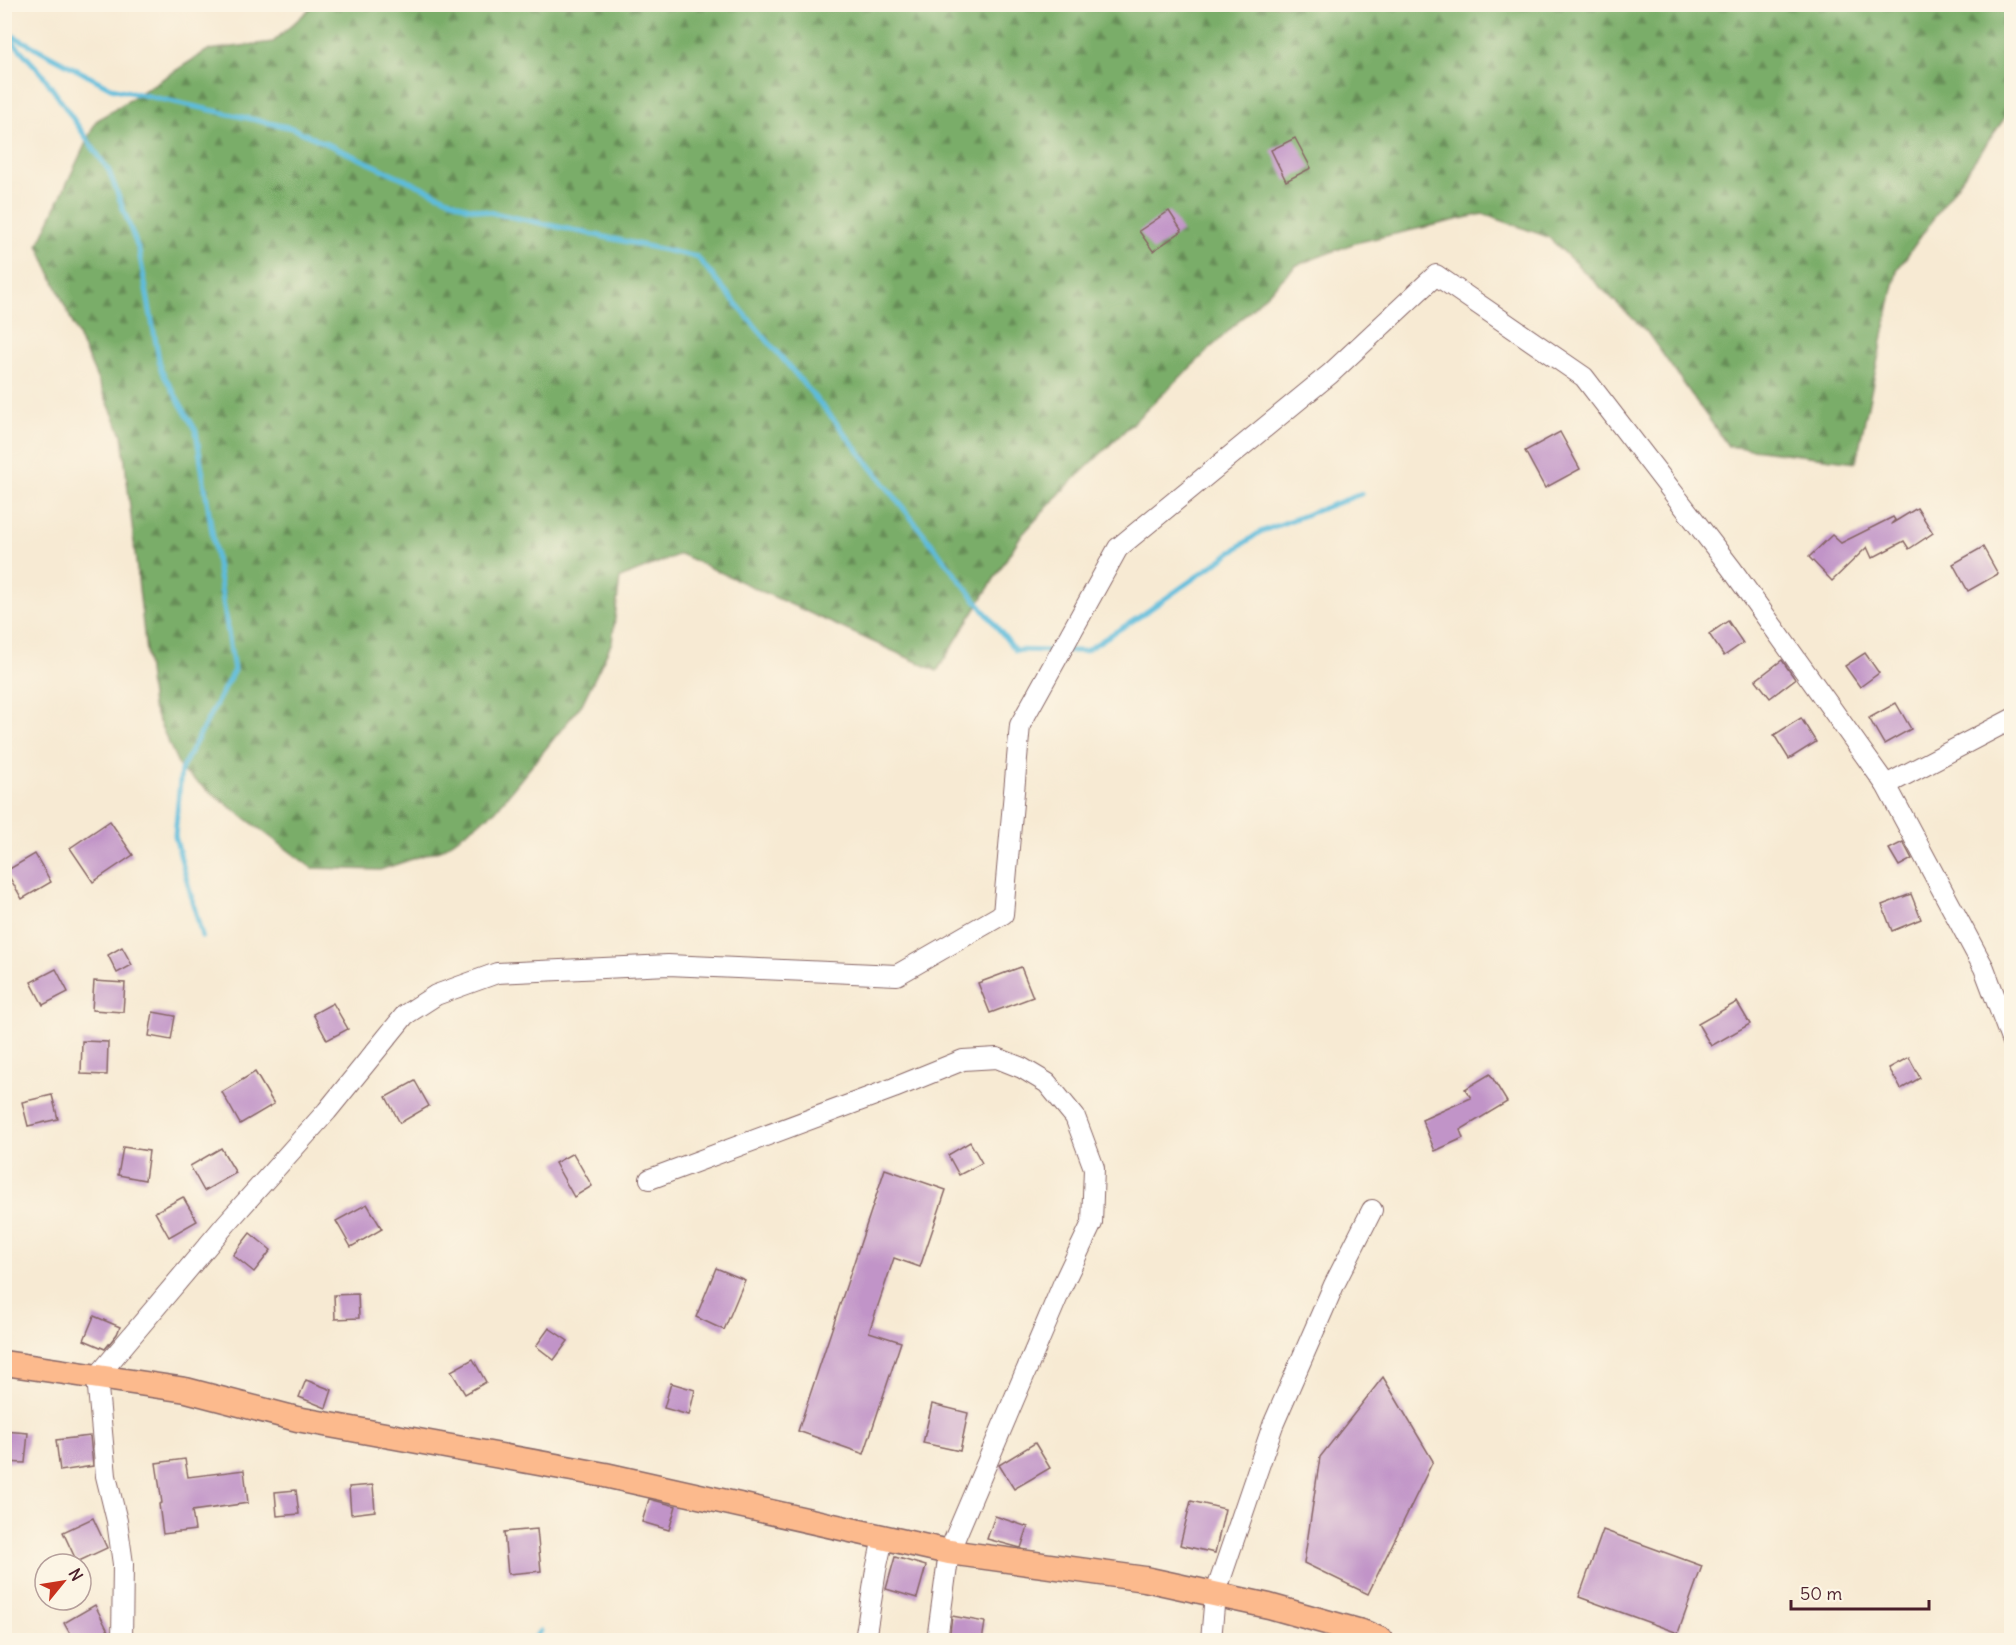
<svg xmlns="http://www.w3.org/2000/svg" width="2016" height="1645" viewBox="0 0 2016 1645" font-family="Delius,sans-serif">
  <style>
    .forest { fill: url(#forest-firs); stroke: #62664a; stroke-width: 1.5 }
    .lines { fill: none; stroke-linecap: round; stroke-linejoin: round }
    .stream { stroke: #5dbcdc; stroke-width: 5 }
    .building { fill: #c194c8 }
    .minor-casing { stroke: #876666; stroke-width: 22 }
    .major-casing { stroke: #876666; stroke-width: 27 }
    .minor { stroke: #fff; stroke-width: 20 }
    .major { stroke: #fcba8d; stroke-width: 24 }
  </style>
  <defs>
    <pattern id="forest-firs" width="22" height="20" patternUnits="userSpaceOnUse" patternTransform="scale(1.5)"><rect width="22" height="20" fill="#7aad69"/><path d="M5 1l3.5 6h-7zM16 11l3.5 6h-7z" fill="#668c57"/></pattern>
  </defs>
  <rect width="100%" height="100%" fill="#fcf5e5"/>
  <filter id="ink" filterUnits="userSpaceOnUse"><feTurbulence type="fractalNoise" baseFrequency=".0167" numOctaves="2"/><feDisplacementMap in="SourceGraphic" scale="12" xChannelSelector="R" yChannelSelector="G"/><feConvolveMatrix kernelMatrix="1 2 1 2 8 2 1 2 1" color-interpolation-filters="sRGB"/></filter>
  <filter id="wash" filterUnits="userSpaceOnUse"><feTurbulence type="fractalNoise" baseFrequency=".008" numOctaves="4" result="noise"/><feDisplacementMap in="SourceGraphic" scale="24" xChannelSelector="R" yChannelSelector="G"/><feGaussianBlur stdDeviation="1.35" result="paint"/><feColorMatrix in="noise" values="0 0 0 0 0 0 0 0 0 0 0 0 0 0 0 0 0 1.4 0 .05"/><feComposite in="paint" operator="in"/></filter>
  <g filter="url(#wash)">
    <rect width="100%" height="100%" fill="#f7ead3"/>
    <path class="forest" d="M314,5H2011V109L1897,270L1856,462L1728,446L1647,332L1548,237L1483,214L1355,243L1297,265L1063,490L1020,537L937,671L680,554L620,578L612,642L582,704L495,811L442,849L380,870L312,868L181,770L152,706L122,435L38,245L96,121L208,50L273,42Z"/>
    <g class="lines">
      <g class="stream">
        <path d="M4,31L111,88L292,128L466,207L697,257L835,421L1015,650L1055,651"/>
        <path d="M6,34L43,75L109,171L139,251L161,370L196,431L234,670L181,770L175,836L202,936"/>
        <path d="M1067,651H1085L1139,617L1260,532L1361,494"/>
        <path d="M533,1640L541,1631"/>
      </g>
    </g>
    <g id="blocks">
      <g class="building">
        <path d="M1295,138L1311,168L1286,181L1271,150Z"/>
        <path d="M1169,211L1182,231L1153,251L1139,231Z"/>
        <path d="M1560,432L1580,469L1545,488L1525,451Z"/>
        <path d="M1917,508L1933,533L1909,549L1904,541L1872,558L1867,547L1832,581L1809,557L1832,535L1841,543L1893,517L1895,520L1891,524Z"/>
        <path d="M1983,547L1998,574L1968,591L1953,564Z"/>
        <path d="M1728,621L1743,643L1724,656L1709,634Z"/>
        <path d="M1865,653L1879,673L1860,687L1845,666Z"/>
        <path d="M1782,660L1795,679L1770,698L1756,680Z"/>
        <path d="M1896,703L1911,729L1884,744L1869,718Z"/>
        <path d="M1801,718L1816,742L1789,759L1774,735Z"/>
        <path d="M110,821L133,855L93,882L70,848Z"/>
        <path d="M1903,842L1912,859L1899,866L1889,849Z"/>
        <path d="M35,854L51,882L22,899L6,871Z"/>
        <path d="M1911,894L1921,919L1892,931L1882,905Z"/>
        <path d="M122,947L132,965L117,973L108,955Z"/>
        <path d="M1021,967L1033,997L990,1013L978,983Z"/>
        <path d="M56,969L68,992L43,1005L31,982Z"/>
        <path d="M94,981L125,983L123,1012L92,1010Z"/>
        <path d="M1737,1002L1750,1024L1711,1046L1698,1024Z"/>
        <path d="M333,1003L348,1029L327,1040L313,1014Z"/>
        <path d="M153,1012L175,1016L171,1040L149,1036Z"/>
        <path d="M82,1041L108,1042L107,1075L81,1074Z"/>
        <path d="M1909,1057L1920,1078L1901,1089L1889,1068Z"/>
        <path d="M255,1072L274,1104L240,1124L222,1092Z"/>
        <path d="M1490,1074L1507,1102L1460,1130L1463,1138L1435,1151L1422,1120L1471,1098L1465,1089Z"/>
        <path d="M415,1081L429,1106L400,1123L386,1097Z"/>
        <path d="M52,1095L58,1119L28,1126L22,1102Z"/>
        <path d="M970,1142L982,1163L959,1175L948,1155Z"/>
        <path d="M123,1147L149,1151L145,1180L118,1175Z"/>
        <path d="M221,1148L236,1173L204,1191L190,1166Z"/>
        <path d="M573,1153L592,1186L574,1197L555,1163Z"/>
        <path d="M885,1169L946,1190L920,1267L894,1258L869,1332L901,1342L864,1454L798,1431Z"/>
        <path d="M183,1197L197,1221L169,1237L155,1212Z"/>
        <path d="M367,1204L382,1229L351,1247L336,1221Z"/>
        <path d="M250,1233L271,1250L254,1272L233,1255Z"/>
        <path d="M716,1268L745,1280L724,1330L696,1317Z"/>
        <path d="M358,1294L359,1318L335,1319L334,1295Z"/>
        <path d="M94,1316L120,1327L117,1334L105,1349L84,1340Z"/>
        <path d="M549,1328L568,1341L554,1360L536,1346Z"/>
        <path d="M473,1359L486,1382L465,1394L451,1371Z"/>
        <path d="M1383,1377L1433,1461L1368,1594L1304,1563L1320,1457Z"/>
        <path d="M306,1380L332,1390L326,1408L299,1397Z"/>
        <path d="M671,1383L695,1390L689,1415L664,1408Z"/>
        <path d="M932,1404L968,1413L960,1451L923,1443Z"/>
        <path d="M4,1431L28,1433L25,1463L4,1462Z"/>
        <path d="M90,1436L93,1466L60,1471L56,1440Z"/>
        <path d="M1035,1443L1050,1468L1014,1489L999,1465Z"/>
        <path d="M185,1459L188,1477L244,1470L248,1503L192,1511L195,1530L163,1534L159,1504L162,1503L156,1463Z"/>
        <path d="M373,1485L375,1511L351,1514L349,1487Z"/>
        <path d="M296,1490L299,1514L277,1516L275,1492Z"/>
        <path d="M649,1499L676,1506L669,1530L642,1522Z"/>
        <path d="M1191,1501L1225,1509L1215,1553L1180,1545Z"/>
        <path d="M995,1516L1028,1527L1021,1548L987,1539Z"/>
        <path d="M93,1518L107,1548L77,1562L63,1532Z"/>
        <path d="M537,1529L541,1571L508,1574L504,1532Z"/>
        <path d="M1603,1530L1702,1566L1678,1633L1579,1597Z"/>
        <path d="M895,1557L926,1566L917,1598L886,1589Z"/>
        <path d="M95,1605L110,1635L100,1641H74L64,1623Z"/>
        <path d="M952,1616L985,1622L982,1641H949Z"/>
      </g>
    </g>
  </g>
  <g filter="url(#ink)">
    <use href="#blocks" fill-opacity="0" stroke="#876666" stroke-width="1.5"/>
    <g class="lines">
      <g class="minor-casing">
        <g id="minor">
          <path d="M1886,785L2012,719"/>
          <path d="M650,1179L894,1088L963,1060L997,1058L1022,1068L1047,1083L1075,1117L1094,1168L1092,1223L1063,1284L949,1552L937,1640"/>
          <path d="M122,1640L123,1564L117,1521L106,1476L97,1377L226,1224L327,1111L405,1015L436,995L497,973L668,965L897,975L1003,914L1020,725L1118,548L1330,374L1436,275L1584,377L1731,568L1886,785L1984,968L2012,1042"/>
          <path d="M865,1640L876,1570L883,1538"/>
          <path d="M1211,1640L1215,1595L1273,1425L1334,1285L1372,1210"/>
        </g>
      </g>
      <g class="major-casing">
        <path id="major" d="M4,1363L186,1390L297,1419L605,1475L949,1552L1145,1579L1269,1606L1365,1633L1381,1640"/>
      </g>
      <use href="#minor" class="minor"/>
      <use href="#major" class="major"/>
    </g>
  </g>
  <rect width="2016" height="1645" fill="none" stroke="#fcf5e5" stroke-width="24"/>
  <g transform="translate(63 1582) rotate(60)"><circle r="28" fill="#fcf5e5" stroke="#b59f9b" stroke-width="1.5"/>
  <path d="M0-4.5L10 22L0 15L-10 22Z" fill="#c8321e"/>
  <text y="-9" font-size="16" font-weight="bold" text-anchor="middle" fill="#4a1f2b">N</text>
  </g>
  <path d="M1791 1600v9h138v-9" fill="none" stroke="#4a1f2b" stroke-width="3"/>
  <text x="1800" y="1600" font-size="18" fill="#4a1f2b" stroke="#fcf5e5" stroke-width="4.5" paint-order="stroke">50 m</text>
</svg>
